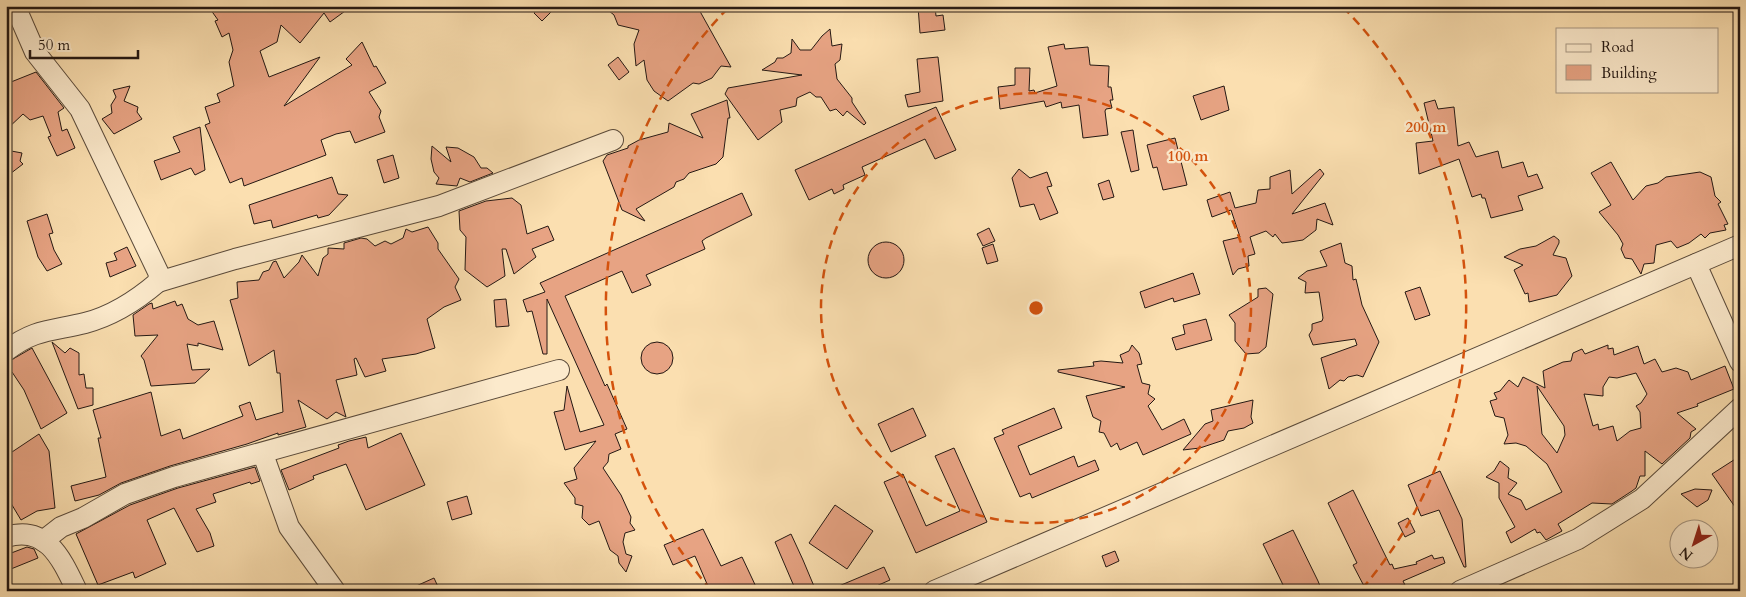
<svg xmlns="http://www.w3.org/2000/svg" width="1746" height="597" viewBox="0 0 1746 597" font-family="Cardo,serif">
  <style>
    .building { fill: #e7a383; stroke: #241813; fill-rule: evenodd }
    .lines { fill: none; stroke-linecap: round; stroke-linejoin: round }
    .minor-casing { stroke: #5a4a3a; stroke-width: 22 }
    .minor { stroke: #fceacc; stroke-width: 20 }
    .ring { fill: none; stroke: #d4520d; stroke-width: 2.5; stroke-dasharray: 9 6 }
    .centre { fill: #d4520d; stroke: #fceacc; stroke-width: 2.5 }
    .ring-label { font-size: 15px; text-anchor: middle; font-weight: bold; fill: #d4520d; stroke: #fceacc; stroke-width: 4.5; stroke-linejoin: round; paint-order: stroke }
  </style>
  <rect width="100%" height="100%" fill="#fbdfb0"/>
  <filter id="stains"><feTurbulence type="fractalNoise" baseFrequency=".004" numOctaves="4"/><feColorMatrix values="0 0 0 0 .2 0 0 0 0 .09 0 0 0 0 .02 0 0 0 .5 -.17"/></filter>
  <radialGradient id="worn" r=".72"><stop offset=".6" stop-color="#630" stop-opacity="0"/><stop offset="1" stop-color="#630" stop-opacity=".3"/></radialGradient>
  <g class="building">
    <path d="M208,6H352L330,22L324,13L300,43L281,25L277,42L260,51L269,77L320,57L284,106L352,65L346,59L362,42L374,67L376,66L386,83L369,92L381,111L379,117L385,132L355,143L350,131L336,134L321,140L326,155L244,186L242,178L230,183L205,125L210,123L205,107L220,102L217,94L234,86L229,62L233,50L229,33L222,37L215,21L218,20Z"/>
    <path d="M540,6H557L542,21L534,13Z"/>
    <path d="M603,6H697L731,67L721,66L712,78L699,84L693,83L668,101L654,91L647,80L644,60L636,66L634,44L639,30L618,25L614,15Z"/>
    <path d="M918,6H935L936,16L943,15L945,30L920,33Z"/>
    <path d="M830,29L832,46L842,44L840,60L835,64L837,79L852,98V102L866,123L864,125L847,111L843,116L836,109L830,111L821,97H816L810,92L797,98L796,106L780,110L782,122L758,140L725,94L728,88L802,75L762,70L775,62L777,58H783L791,53L792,39L800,50H811L822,36Z"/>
    <path d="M1064,44L1065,49L1088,47L1090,65L1109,66L1108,87H1111L1113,100H1110L1112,108L1106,109L1105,111L1108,135L1083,138L1079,105L1062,108L1061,102L1046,107L1044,101L1000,109L998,87L1015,85V68H1030L1029,91L1034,90L1035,93L1057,86L1048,47Z"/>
    <path d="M618,57L629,72L619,80L608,65Z"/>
    <path d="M938,57L943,101L908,107L905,95L920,92L917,59Z"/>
    <path d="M36,72L64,108L58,112L62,131L67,129L75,148L57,156L48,137L51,136L43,116L30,120L23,114L6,130V84Z"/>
    <path d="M130,86L124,101L138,107L137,112L142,119L114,134L102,119L112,113L111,105L116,97L113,90Z"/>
    <path d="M1224,86L1229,110L1201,120L1193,96Z"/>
    <path d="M727,100L730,118H728L723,157L716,164L689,173L684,179L676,182L674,187L636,209L645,221L622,210L603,161L607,155L628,148V146L639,140L668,132L669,123L703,138L691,114Z"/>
    <path d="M1435,100L1438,109L1454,107L1458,146L1469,142L1476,157L1498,151L1502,168L1523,162L1528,177L1537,174L1543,188L1518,196L1523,210L1491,218L1485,198H1482L1481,194L1472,197L1459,159L1419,174L1416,143L1433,141L1424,103Z"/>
    <path d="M936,107L956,150L935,159L925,139L862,167L865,175L843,185L844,189L834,194L832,189L809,200L795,170Z"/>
    <path d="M200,127L205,170L195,175L191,168L161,180L154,161L180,152L173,137Z"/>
    <path d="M1133,130L1139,170L1131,172L1121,132Z"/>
    <path d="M1175,138L1187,185L1163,190L1157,167L1153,168L1147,145Z"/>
    <path d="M432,146L451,162L446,147L458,148L474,157L481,168H487L493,173L470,182L460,178L457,186L436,184L439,178L434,172L431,159Z"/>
    <path d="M6,150L22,153L20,161L23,164L6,177Z"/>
    <path d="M393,155L399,178L384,183L377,160Z"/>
    <path d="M1611,162L1633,200L1646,186L1658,183L1666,177L1700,172L1711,177L1715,196L1721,202L1718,204L1728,224L1724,225L1726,230L1710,233L1705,238L1701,234L1689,243L1677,248L1671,241L1656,245L1654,263L1644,264L1641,274L1632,259L1625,258L1621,249L1623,244L1618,235L1599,212L1611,205L1591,173Z"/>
    <path d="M1019,169L1030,178L1047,172L1052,186L1047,187L1058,213L1040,220L1034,204L1020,207L1012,178Z"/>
    <path d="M1320,169L1324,174L1292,214L1325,203L1333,225L1317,219L1316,230L1303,240L1290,242L1282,243L1275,234L1273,237L1266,231L1250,237L1255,254L1248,256L1249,266L1238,269L1233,275L1223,241L1240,237L1231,210L1212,217L1207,200L1230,192L1235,208L1256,203L1258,190L1270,189V177L1290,170L1292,194Z"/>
    <path d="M332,177L338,194L348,195L329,215L318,218L317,215L273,228L271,220L254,224L249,205Z"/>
    <path d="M1109,180L1114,197L1103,200L1098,184Z"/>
    <path d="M742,193L752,215L706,238L702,241L705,249L646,275L651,285L632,293L622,271L565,296L605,386L607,384L627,429L615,434L621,449L609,454L608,462L603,468L621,495L631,517L630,523L635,530L625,533L623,542L626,554L632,556L626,572L619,563L618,556L610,550L599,521L589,525L582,518L583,506L575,504V498L564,483L577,479L574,468L596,441L565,450L554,412L564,410L567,386L580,432L604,425L547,299V354H543L532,311L527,312L523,300L545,292L540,283Z"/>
    <path d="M512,198L521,205L527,234L548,226L554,240L532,249L536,257L514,274L506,249H502L505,276L487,287L465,270L466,237L460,230L459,211L486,201Z"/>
    <path d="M47,214L53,233L49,234L54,250L62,264L47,271L38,257L27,221Z"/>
    <path d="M428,227L438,243V249L459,279L455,287L461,300L444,307L427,319L435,348L416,354L382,359L386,371L365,377L356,358L354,359L357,375L336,380L346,417L336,412L327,419L298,400L306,427L278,435V433L247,444L170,466L121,483L99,495L75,501L71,486L106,477L98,438H101L93,410L151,392L161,436L180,429L183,439L243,416L239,406L250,402L256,420L283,412L280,373H277L274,350L249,366L230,300L238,298L237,282L259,280L263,272L269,270L273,262L276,261L284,278L299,262L302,255L318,276L323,258L328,254V248L344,249V243L361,238L367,239L375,246L385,241L391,244L403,238L406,229L412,232Z"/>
    <path d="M989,228L995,241L983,246L977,234Z"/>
    <path d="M1554,236L1559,240V243L1553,255L1566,258L1572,276L1557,295L1529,302L1528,293L1525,294L1514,270L1523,265L1504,257L1520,249L1536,246Z"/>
    <circle cx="886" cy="260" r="18"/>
    <path d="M1341,243L1345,263L1352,266L1353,280L1356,279L1362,305L1379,342L1363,377L1357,375L1348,377L1344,381L1340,380L1329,389L1321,358L1357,345L1355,339L1313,345L1309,335L1312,330V324L1322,321L1323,318L1319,292L1305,293L1306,282L1298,278L1307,271L1327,266L1320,251Z"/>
    <path d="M993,244L998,261L987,264L982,248Z"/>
    <path d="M127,247L136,266L110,277L106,263L117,260L114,253Z"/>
    <path d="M1193,273L1200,294L1174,302L1173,298L1145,308L1140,292Z"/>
    <path d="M1420,287L1430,315L1415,320L1405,292Z"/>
    <path d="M1266,288L1273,294L1266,347L1259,353L1246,354L1235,341V323L1229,315L1258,297V289Z"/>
    <path d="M506,299L509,326L496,327L494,300Z"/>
    <path d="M175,301L177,306L182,304L188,319L198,325L214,321L223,350L198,343V346L187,344L192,370L210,369L195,383L151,386L144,360L141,356L158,335L135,336L133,315L149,304L152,303L153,309Z"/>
    <path d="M1206,319L1212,340L1176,350L1172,338L1185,334L1183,325Z"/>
    <circle cx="657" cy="358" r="16"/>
    <path d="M52,342L65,353L70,348L79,353V375L84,374L86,388H93V405L78,409Z"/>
    <path d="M1132,345L1139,353L1142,364L1137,365L1142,383L1150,385L1148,394L1155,399L1148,406L1162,430L1184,419L1191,434L1143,455L1137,442L1120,450L1117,443L1111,447L1104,433L1099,432L1101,421L1093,417L1086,396L1125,387L1058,372V370L1094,366L1093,362L1101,361L1123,363L1120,355L1129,351Z"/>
    <path d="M1608,345V349L1613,348L1614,355L1638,346L1644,364L1655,359L1662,372L1676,368L1688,372L1691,380L1725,366L1734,389L1697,404L1698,406L1677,413L1696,429L1691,432L1690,438L1662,464L1645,451V476H1640L1636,488L1632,491L1612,504L1592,503L1558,524L1562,531L1546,540L1540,532L1537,533L1535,529L1511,543L1506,532L1515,527L1499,498V483L1486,477L1494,471L1500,461L1509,468L1508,478L1517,483L1508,494L1521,500L1526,510L1562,492L1547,464L1526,446L1516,443L1504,444L1508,435L1504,418L1495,416L1490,401L1497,399L1494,393L1500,391L1509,380L1518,387L1523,377L1545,388L1543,371L1563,362L1571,361L1573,353L1582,349L1585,354ZM1636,373L1647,394L1641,403L1636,406L1640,412L1641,428L1630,431L1617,441L1613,426L1599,430L1598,424L1593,426L1584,394L1603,396V387L1609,377L1617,378ZM1537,386L1564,426L1565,435L1557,453L1542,434Z"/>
    <path d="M32,348L67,413L41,429L24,390L12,372L6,371V363Z"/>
    <path d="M1253,400L1251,417L1253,423L1244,428L1228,431L1224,440L1200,448L1183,450L1205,424L1213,421L1211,410Z"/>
    <path d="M913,408L926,436L891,452L878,424Z"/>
    <path d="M1054,408L1062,428L1018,446L1030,475L1074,456L1078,467L1095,460L1099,470L1032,498L1030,493L1020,497L994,438L1004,434L1002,430Z"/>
    <path d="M401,433L425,485L366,510L346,464L313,476L314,479L289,490L281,470L339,448L338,445L349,441L366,437L368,448Z"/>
    <path d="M39,434L49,451L55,508L37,511L21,520L6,495V456Z"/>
    <path d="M954,448L987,522L916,553L884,482L903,474L926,526L960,511L935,456Z"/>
    <path d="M1740,456V514L1712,474Z"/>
    <path d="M255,467L260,481L251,484L250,482L213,494L216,502L196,509L210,533L214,546L197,552L174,508L147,520L166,564L135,578L133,572L98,585L76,534L130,505L178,488Z"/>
    <path d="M1440,471L1462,519L1466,567H1464L1439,510L1421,516L1408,485Z"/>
    <path d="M1695,489L1712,490L1708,500L1697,507L1681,494Z"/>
    <path d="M1353,490L1390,565L1392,564L1394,569L1417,564L1416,562L1432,555L1434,559L1443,557L1445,563L1403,581L1405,585L1365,588L1353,565L1357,563L1328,503Z"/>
    <path d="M467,496L472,514L452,520L447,502Z"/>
    <path d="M835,505L873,531L847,569L809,543Z"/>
    <path d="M1408,518L1415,532L1405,537L1398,523Z"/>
    <path d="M703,529L721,566L742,557L758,591H710L695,556L673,565L664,545Z"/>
    <path d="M1293,530L1318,581L1322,591H1308L1306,587L1299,591H1286L1263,544Z"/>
    <path d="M791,534L803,560L816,591H796L775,542Z"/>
    <path d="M27,547L34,549L38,558L6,571V555Z"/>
    <path d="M1115,551L1119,561L1106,567L1102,556Z"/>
    <path d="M884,567L890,580L865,591H827Z"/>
    <path d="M434,578L440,591H405Z"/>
  </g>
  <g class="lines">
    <g class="minor-casing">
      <g id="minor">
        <path d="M1696,264L1740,362"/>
        <path d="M158,282L235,259L439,206L613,140"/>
        <path d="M6,351C34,329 52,331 85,323C112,316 137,300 158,282L159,274L80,109L35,52L15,6"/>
        <path d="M263,454L289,527L335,591"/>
        <path d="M6,537C47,524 62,560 77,591"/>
        <path d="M43,541L61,527L83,518L125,494L174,477L559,370"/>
        <path d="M934,591L1740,245"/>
        <path d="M1460,591L1578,539L1642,499L1740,408"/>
      </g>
    </g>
    <use href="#minor" class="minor"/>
  </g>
  <g class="ring">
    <circle cx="1036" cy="308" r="215"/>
    <path d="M711 590A430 430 0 0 1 729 7M1343 7A430 430 0 0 1 1361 590"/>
  </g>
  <circle cx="1036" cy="308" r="8" class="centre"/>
  <g class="ring-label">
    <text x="1426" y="132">200 m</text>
    <text x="1188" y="161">100 m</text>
  </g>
  <rect width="1746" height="597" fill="none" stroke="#fbdfb0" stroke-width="25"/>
  <rect x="8" y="8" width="1731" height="582" fill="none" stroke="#241813" stroke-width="2.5"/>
  <rect x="12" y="12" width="1721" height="572" fill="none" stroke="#241813"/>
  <rect x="1556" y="28" width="162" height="65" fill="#fceacc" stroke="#a69682"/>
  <rect x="1566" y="44" width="25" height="8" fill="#fceacc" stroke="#a69682"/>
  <text x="1601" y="52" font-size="15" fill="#241813">Road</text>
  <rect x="1566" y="65" width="25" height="15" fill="#e7a383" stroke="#a69682"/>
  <text x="1601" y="78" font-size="15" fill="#241813">Building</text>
  <g transform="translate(1694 544) rotate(219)"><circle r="24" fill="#fceacc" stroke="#a69682"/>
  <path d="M0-4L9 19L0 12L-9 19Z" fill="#8f2418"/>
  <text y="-8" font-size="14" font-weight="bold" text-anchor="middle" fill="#241813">N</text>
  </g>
  <path d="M30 50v8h108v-8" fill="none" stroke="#241813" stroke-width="2.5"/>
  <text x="38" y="50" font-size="15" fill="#241813" stroke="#fceacc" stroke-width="4" paint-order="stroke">50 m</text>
  <rect width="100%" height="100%" filter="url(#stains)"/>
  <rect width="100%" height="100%" fill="url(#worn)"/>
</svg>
